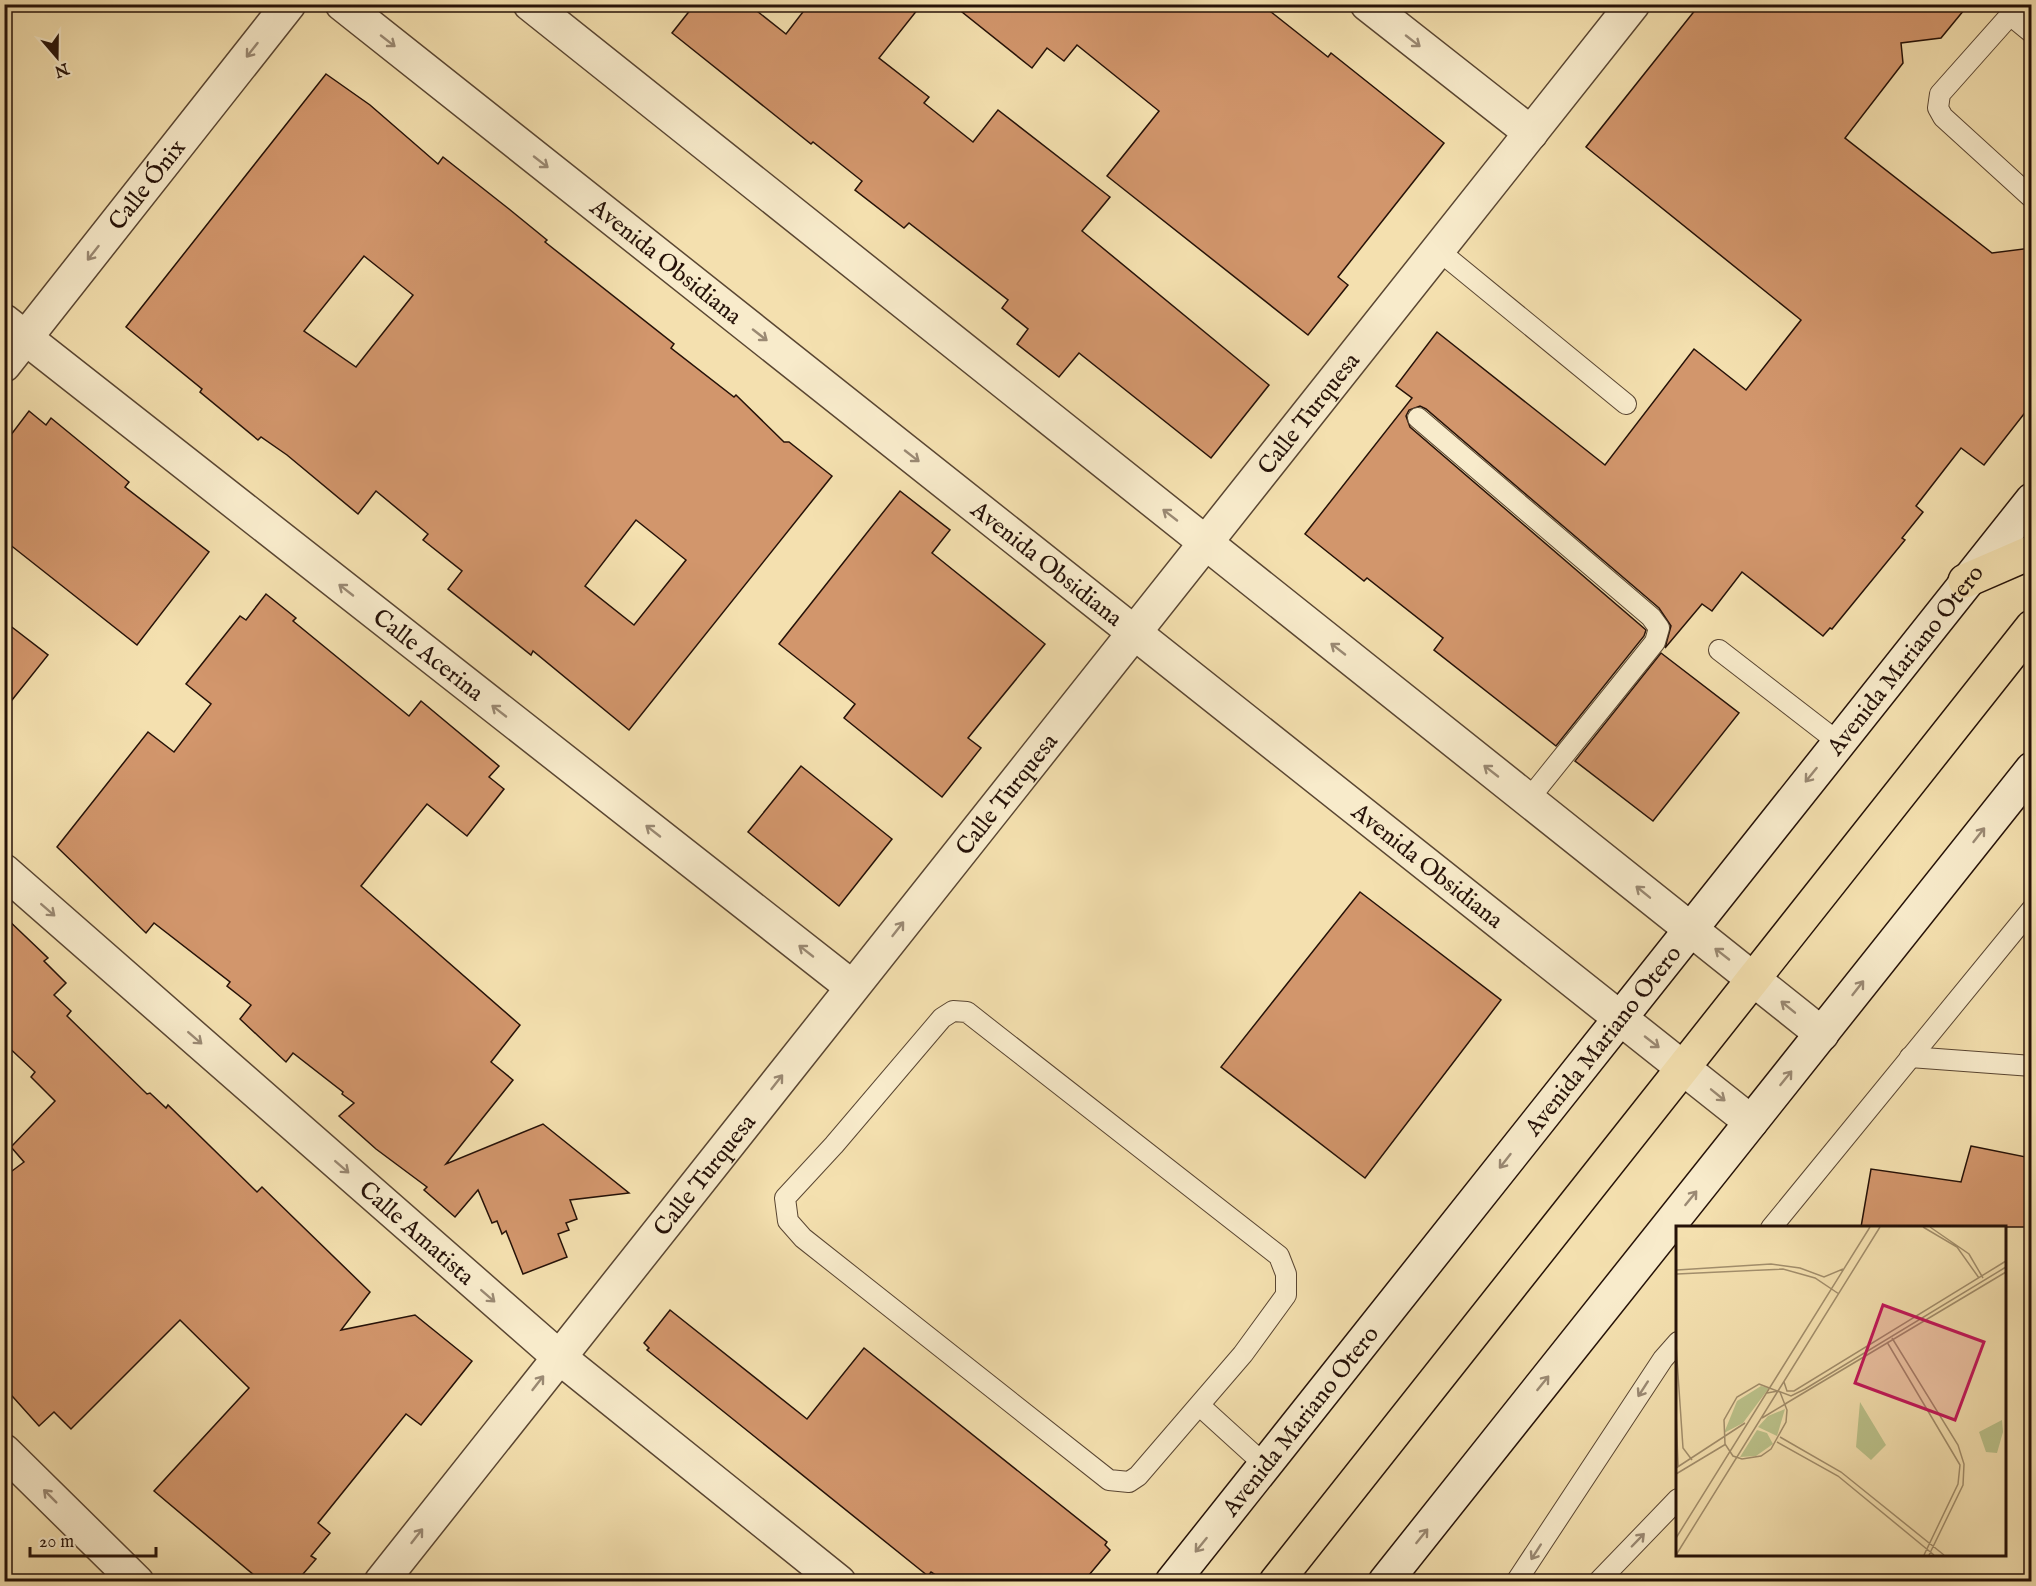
<svg xmlns="http://www.w3.org/2000/svg" width="2036" height="1586" viewBox="0 0 2036 1586" font-family="'IM FELL English',serif">
  <style>
    .building { fill: #d2966c; stroke: #261208; stroke-width: 1.5; fill-rule: evenodd }
    .lines { fill: none; stroke-linecap: round; stroke-linejoin: round }
    .service-casing { stroke: #5a4632; stroke-width: 22 }
    .minor-casing { stroke: #5a4632; stroke-width: 36 }
    .tertiary-casing { stroke: #5a4632; stroke-width: 36 }
    .secondary-casing { stroke: #261208; stroke-width: 36 }
    .primary-casing { stroke: #261208; stroke-width: 36 }
    .service { stroke: #f8ebcb; stroke-width: 20 }
    .minor { stroke: #f8ebcb; stroke-width: 33 }
    .tertiary { stroke: #f8ebcb; stroke-width: 33 }
    .secondary { stroke: #f8ebcb; stroke-width: 33 }
    .primary { stroke: #f4e0af; stroke-width: 33 }
    .oneway { stroke: #9a8973 }
    .labels { text-anchor: middle; stroke-width: 4.5; stroke-linejoin: round; paint-order: stroke }
    .street-label { font-size: 24px; fill: #261208; stroke: #f8ebcb }
    .inset-road { fill: none; stroke: #a28e6c; stroke-width: 1.5 }
    .view { fill: #c2185b; fill-opacity: 0.15; stroke: #c2185b; stroke-width: 3 }
    .inset-edge { fill: none; stroke: #261208; stroke-width: 3 }
  </style>
  <rect width="100%" height="100%" fill="#f4e0af"/>
  <filter id="stains"><feTurbulence type="fractalNoise" baseFrequency=".00333" numOctaves="4"/><feColorMatrix values="0 0 0 0 .2 0 0 0 0 .09 0 0 0 0 .02 0 0 0 .5 -.17"/></filter>
  <radialGradient id="worn" r=".72"><stop offset=".6" stop-color="#630" stop-opacity="0"/><stop offset="1" stop-color="#630" stop-opacity=".3"/></radialGradient>
  <g class="building">
    <path d="M695,4H748L786,34L809,4H922L879,58L929,97L924,103L973,142L998,110L1110,197L1082,231L1269,385L1211,458L1079,353L1059,377L1017,344L1028,329L1002,308L1008,300L909,223L904,228L855,190L862,181L813,142L811,144L672,33Z"/>
    <path d="M952,4H1261L1328,57L1331,53L1444,143L1338,277L1348,285L1308,335L1107,176L1159,111L1077,45L1064,61L1047,48L1032,68Z"/>
    <path d="M1700,4H1969L1941,38L1901,43L1903,63L1845,138L1992,253L2031,248V405L1984,465L1961,448L1916,506L1923,512L1902,538L1905,540L1832,629L1830,628L1823,636L1742,572L1712,611L1702,604L1665,648L1671,626L1659,608L1426,409L1420,406L1409,410L1406,416L1410,427L1646,630L1644,636L1556,746L1434,650L1443,638L1367,578L1364,581L1305,534L1412,398L1396,386L1437,332L1605,465L1694,349L1746,390L1801,320L1586,147Z"/>
    <path d="M326,74L370,105L438,164L443,157L509,209L547,240L545,242L674,344L671,348L734,397L736,395L784,442H789L832,476L629,730L533,651L531,655L448,589L462,571L423,540L428,534L376,491L358,514L287,455L261,437L258,440L200,392L202,389L126,327ZM364,256L413,295L356,367L304,331ZM636,520L686,560L634,625L585,586Z"/>
    <path d="M29,411L46,425L51,418L129,482L125,487L209,552L137,645L4,540V444Z"/>
    <path d="M900,491L950,530L932,553L1045,644L968,738L981,748L942,797L844,718L855,704L779,644Z"/>
    <path d="M266,594L296,618L293,621L409,716L421,701L499,766L489,777L504,789L467,836L427,804L361,886L520,1025L491,1062L513,1080L446,1164L543,1124L629,1193L570,1200L577,1219L566,1223L569,1230L558,1234L567,1257L523,1274L506,1231L502,1234L497,1221L492,1223L478,1190L455,1217L424,1190L427,1187L376,1149L339,1116L354,1103L342,1094L343,1092L293,1053L286,1062L240,1019L251,1005L227,986L230,982L154,923L146,933L57,847L148,732L174,752L211,704L186,684L240,616L246,620Z"/>
    <path d="M4,621L48,655L4,710Z"/>
    <path d="M1661,653L1739,713L1653,821L1575,761Z"/>
    <path d="M801,766L892,839L839,906L748,832Z"/>
    <path d="M1360,892L1501,1000L1365,1178L1221,1067Z"/>
    <path d="M4,916L48,958L44,961L66,983L54,995L71,1011L67,1016L147,1094L150,1093L166,1108L168,1105L257,1192L262,1187L370,1292L341,1330L415,1315L472,1361L421,1425L406,1414L318,1523L330,1533L311,1556L316,1559L297,1581H261L154,1491L249,1388L180,1320L71,1429L54,1412L39,1426L4,1387V1177L24,1162L11,1147L55,1101L31,1077L35,1072L4,1043Z"/>
    <path d="M1971,1146L2031,1158V1227H1861L1871,1169L1961,1182Z"/>
    <path d="M670,1310L807,1419L864,1348L1107,1542L1105,1545L1110,1550L1084,1581H945L931,1572L928,1576L647,1350L649,1348L644,1343Z"/>
  </g>
  <g class="lines">
    <g class="service-casing">
      <g id="service">
        <path d="M2020,4L1940,94L1938,108L1943,117L2032,198"/>
        <path d="M2010,15L2032,33"/>
        <path d="M1438,250L1626,404"/>
        <path d="M1418,418L1651,617L1659,628L1655,642L1528,800"/>
        <path d="M1719,650L1838,742"/>
        <path d="M953,1011L967,1012L1279,1256L1286,1274V1295L1243,1354L1138,1476L1129,1482L1109,1480L803,1238L788,1221L785,1198L834,1145L942,1018Z"/>
        <path d="M1910,1057L2032,1066"/>
        <path d="M1771,1228L2032,909"/>
        <path d="M1200,1406L1265,1465"/>
        <path d="M1516,1582L1663,1359L1678,1342"/>
        <path d="M1598,1582L1678,1499"/>
      </g>
    </g>
    <g class="minor-casing">
      <g id="minor">
        <path d="M1367,4L1531,133"/>
        <path id="s1" d="M4,321L852,987"/>
        <path id="s2" d="M4,365L289,4"/>
        <path id="s3" d="M4,871L559,1357L839,1582"/>
        <path d="M4,1451L137,1582"/>
        <path id="s4" d="M381,1582L1633,4"/>
      </g>
    </g>
    <g class="tertiary-casing">
      <g id="tertiary">
        <path id="s5" d="M342,4L1751,1122"/>
        <path d="M530,4L1822,1034"/>
      </g>
    </g>
    <g class="secondary-casing">
      <g id="secondary">
        <path id="s6" d="M1172,1582L2032,500"/>
        <path d="M1385,1582L2032,769"/>
      </g>
    </g>
    <g class="primary-casing">
      <g id="primary">
        <path d="M1965,581L2032,552"/>
        <path d="M1276,1582L2032,627"/>
      </g>
    </g>
    <use href="#service" class="service"/>
    <use href="#minor" class="minor"/>
    <use href="#tertiary" class="tertiary"/>
    <use href="#secondary" class="secondary"/>
    <use href="#primary" class="primary"/>
  </g>
  <defs><path id="oneway-shaft" d="M-6 0H5M1.5-3L5.5 0L1.5 3" fill="none" stroke-width="1.6" stroke-linecap="round" stroke-linejoin="round" transform="scale(1.5)"/></defs>
  <g class="oneway">
    <use href="#oneway-shaft" transform="translate(388 41) rotate(38)"/>
    <use href="#oneway-shaft" transform="translate(1413 41) rotate(38)"/>
    <use href="#oneway-shaft" transform="translate(252 50) rotate(128)"/>
    <use href="#oneway-shaft" transform="translate(541 162) rotate(38)"/>
    <use href="#oneway-shaft" transform="translate(93 253) rotate(128)"/>
    <use href="#oneway-shaft" transform="translate(760 335) rotate(38)"/>
    <use href="#oneway-shaft" transform="translate(912 456) rotate(38)"/>
    <use href="#oneway-shaft" transform="translate(1170 515) rotate(-142)"/>
    <use href="#oneway-shaft" transform="translate(346 590) rotate(-142)"/>
    <use href="#oneway-shaft" transform="translate(1338 649) rotate(-142)"/>
    <use href="#oneway-shaft" transform="translate(499 711) rotate(-142)"/>
    <use href="#oneway-shaft" transform="translate(1491 771) rotate(-142)"/>
    <use href="#oneway-shaft" transform="translate(1811 775) rotate(129)"/>
    <use href="#oneway-shaft" transform="translate(653 831) rotate(-142)"/>
    <use href="#oneway-shaft" transform="translate(1979 835) rotate(-52)"/>
    <use href="#oneway-shaft" transform="translate(1643 892) rotate(-141)"/>
    <use href="#oneway-shaft" transform="translate(48 910) rotate(41)"/>
    <use href="#oneway-shaft" transform="translate(898 929) rotate(-52)"/>
    <use href="#oneway-shaft" transform="translate(806 951) rotate(-142)"/>
    <use href="#oneway-shaft" transform="translate(1722 954) rotate(-142)"/>
    <use href="#oneway-shaft" transform="translate(1858 988) rotate(-52)"/>
    <use href="#oneway-shaft" transform="translate(1788 1007) rotate(-141)"/>
    <use href="#oneway-shaft" transform="translate(195 1038) rotate(41)"/>
    <use href="#oneway-shaft" transform="translate(1652 1042) rotate(38)"/>
    <use href="#oneway-shaft" transform="translate(1786 1078) rotate(-51)"/>
    <use href="#oneway-shaft" transform="translate(777 1082) rotate(-52)"/>
    <use href="#oneway-shaft" transform="translate(1718 1095) rotate(39)"/>
    <use href="#oneway-shaft" transform="translate(1505 1161) rotate(128)"/>
    <use href="#oneway-shaft" transform="translate(342 1167) rotate(41)"/>
    <use href="#oneway-shaft" transform="translate(1691 1198) rotate(-51)"/>
    <use href="#oneway-shaft" transform="translate(488 1296) rotate(41)"/>
    <use href="#oneway-shaft" transform="translate(538 1383) rotate(-52)"/>
    <use href="#oneway-shaft" transform="translate(1543 1383) rotate(-51)"/>
    <use href="#oneway-shaft" transform="translate(1643 1389) rotate(123)"/>
    <use href="#oneway-shaft" transform="translate(50 1496) rotate(-135)"/>
    <use href="#oneway-shaft" transform="translate(417 1536) rotate(-52)"/>
    <use href="#oneway-shaft" transform="translate(1422 1536) rotate(-51)"/>
    <use href="#oneway-shaft" transform="translate(1638 1540) rotate(-46)"/>
    <use href="#oneway-shaft" transform="translate(1201 1545) rotate(129)"/>
    <use href="#oneway-shaft" transform="translate(1536 1552) rotate(123)"/>
  </g>
  <g class="labels">
    <g class="street-label">
      <text dy="8" stroke="none"><textPath href="#s2" startOffset="230">Calle Ónix</textPath></text>
      <text dy="8" stroke="none"><textPath href="#s5" startOffset="414">Avenida Obsidiana</textPath></text>
      <text dy="8" stroke="none"><textPath href="#s4" startOffset="1492">Calle Turquesa</textPath></text>
      <text dy="8" stroke="none"><textPath href="#s5" startOffset="900">Avenida Obsidiana</textPath></text>
      <text dy="8" stroke="none"><textPath href="#s1" startOffset="540">Calle Acerina</textPath></text>
      <text dy="8" stroke="none"><textPath href="#s6" startOffset="1178">Avenida Mariano Otero</textPath></text>
      <text dy="8" stroke="none"><textPath href="#s4" startOffset="1006">Calle Turquesa</textPath></text>
      <text dy="8" stroke="none"><textPath href="#s5" startOffset="1386">Avenida Obsidiana</textPath></text>
      <text dy="8" stroke="none"><textPath href="#s6" startOffset="692">Avenida Mariano Otero</textPath></text>
      <text dy="8" stroke="none"><textPath href="#s4" startOffset="520">Calle Turquesa</textPath></text>
      <text dy="8" stroke="none"><textPath href="#s3" startOffset="549">Calle Amatista</textPath></text>
      <text dy="8" stroke="none"><textPath href="#s6" startOffset="206">Avenida Mariano Otero</textPath></text>
    </g>
  </g>
  <g transform="translate(1676 1226)">
    <rect width="330" height="330" fill="#f4e0af"/>
    <path d="M85,160L93,162L67,197L48,207L61,175ZM184,176L210,219L195,234L180,221ZM109,183L101,210L82,201L92,190ZM326,194L327,206L321,227L310,226L303,206ZM81,204L91,207L97,218L80,230L64,231Z" fill="#bbc28b"/>
    <path class="inset-road" d="M247,1L281,21L303,52M254,1L293,28L307,52M1,44L95,38L124,42L148,51L167,43M1,48L107,43L139,52L163,68M216,112L282,219L288,238L287,259L253,329M211,116L284,239L282,258L248,329M0,119L7,222L16,234M108,156L111,165H118L330,35M83,158L104,166L111,184L110,196L95,223L85,230L66,233L57,230L49,218L48,194L61,171ZM91,167L102,165L115,170L129,163L330,41M109,178L330,46M0,185L2,240M86,192L111,177M104,211L165,246L268,329M101,216L162,250L258,329M0,242L69,197M0,248L50,218M0,312L194,1M0,329L204,1"/>
    <path class="view" d="M207,79L308,116L279,194L179,157Z"/>
    <rect width="330" height="330" class="inset-edge"/>
  </g>
  <rect width="2036" height="1586" fill="none" stroke="#f4e0af" stroke-width="24"/>
  <rect x="6" y="6" width="2024" height="1574" fill="none" stroke="#261208" stroke-width="3"/>
  <rect x="12" y="12" width="2012" height="1562" fill="none" stroke="#261208" stroke-width="1.5"/>
  <g transform="translate(57 57) rotate(160)" stroke="#f8ebcb" stroke-width="4.5" paint-order="stroke">
  <path d="M0-4.5L10 22L0 15L-10 22Z" fill="#261208"/>
  <text y="-9" font-size="16" font-weight="bold" text-anchor="middle" fill="#261208">N</text>
  </g>
  <path d="M30 1547v9h126v-9" fill="none" stroke="#261208" stroke-width="3"/>
  <text x="39" y="1547" font-size="18" fill="#261208" stroke="#f8ebcb" stroke-width="4.5" paint-order="stroke">20 m</text>
  <rect width="100%" height="100%" filter="url(#stains)"/>
  <rect width="100%" height="100%" fill="url(#worn)"/>
</svg>
